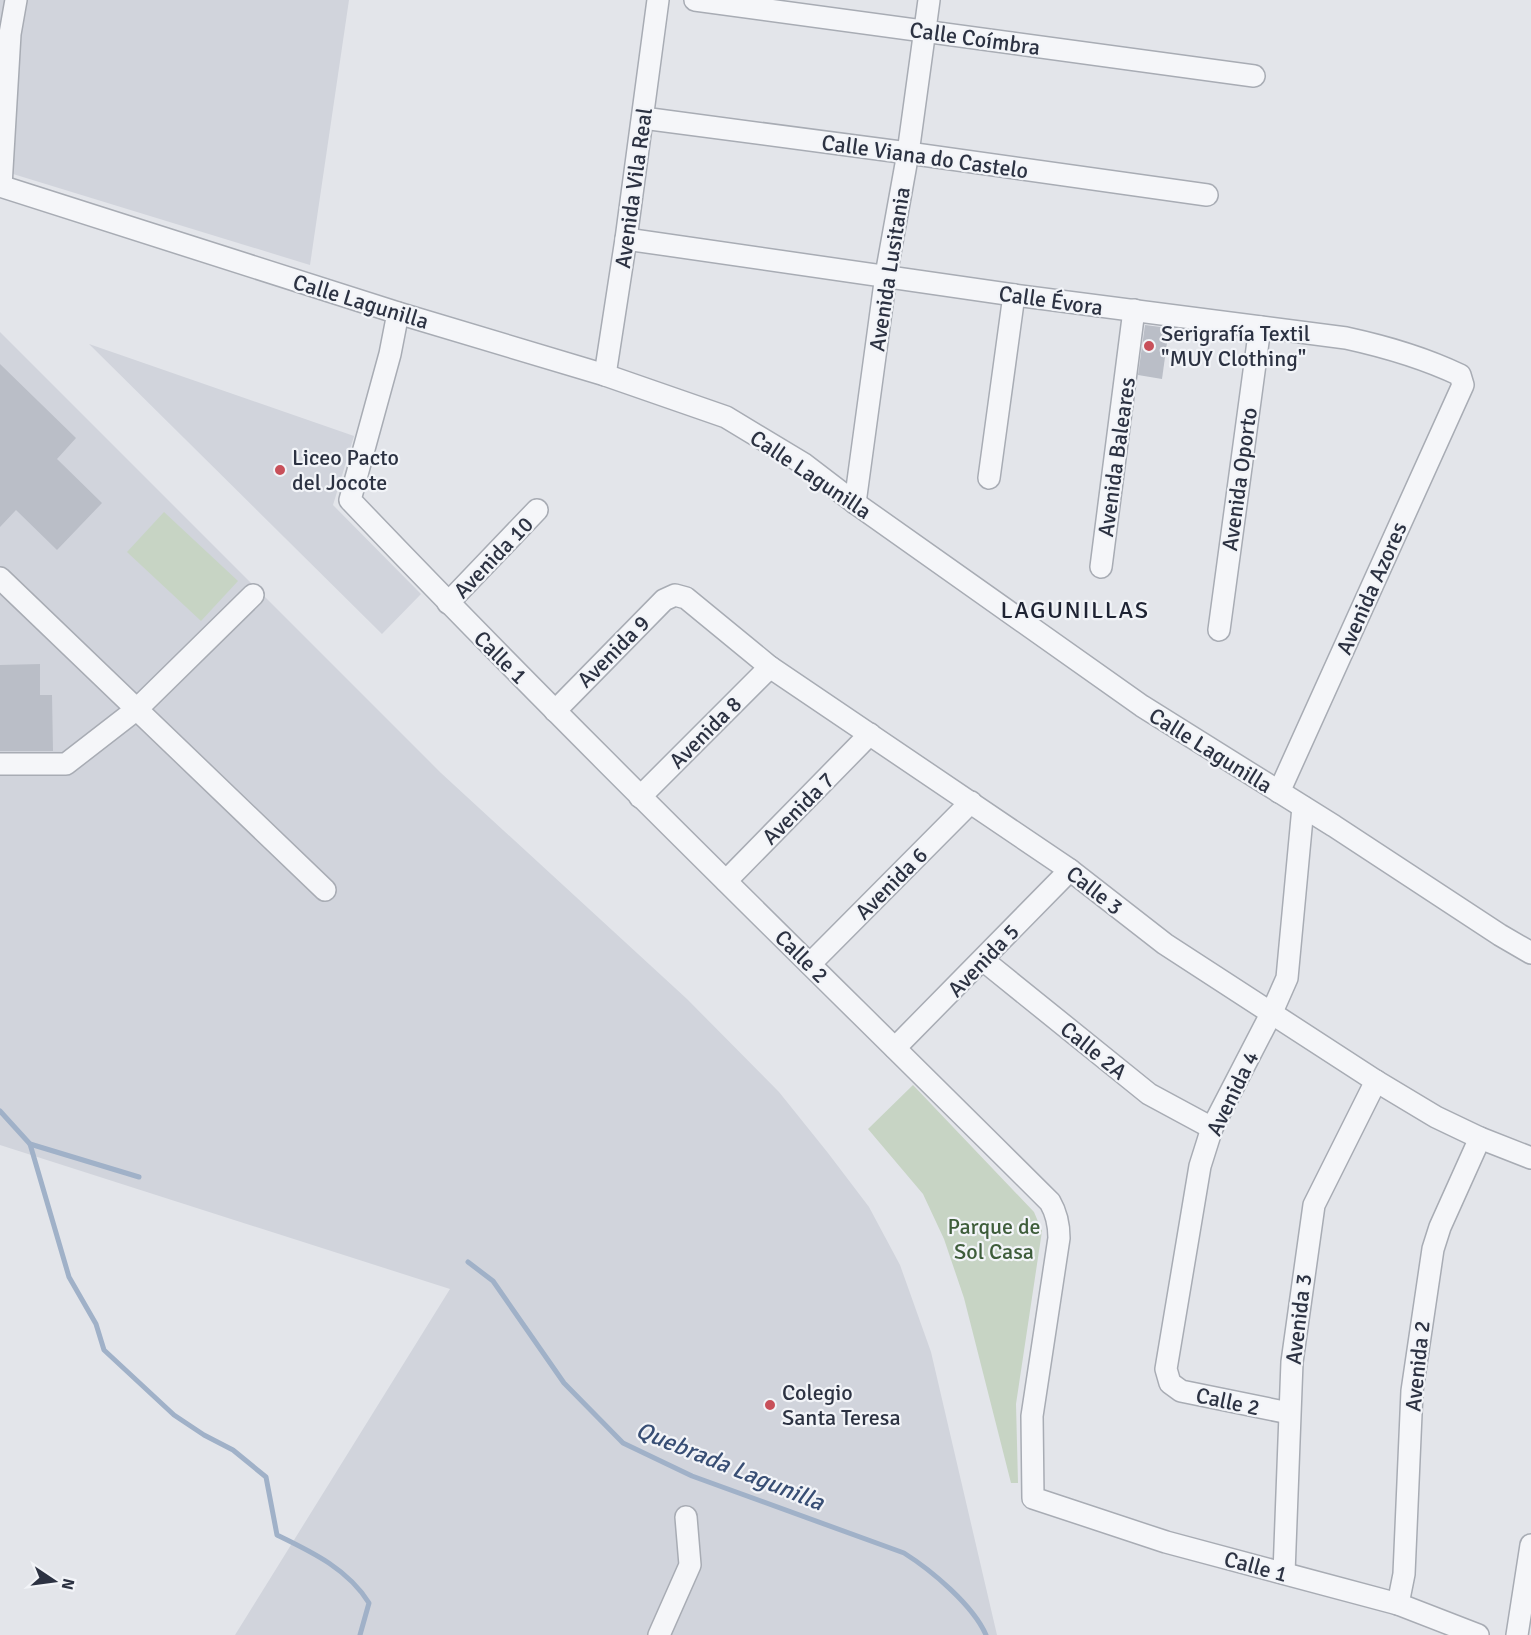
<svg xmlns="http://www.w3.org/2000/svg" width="1531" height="1635" viewBox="0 0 1531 1635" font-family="Signika,sans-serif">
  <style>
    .built { fill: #d1d4dc }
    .green { fill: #c7d4c4 }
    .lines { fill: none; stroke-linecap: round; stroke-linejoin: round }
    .stream { stroke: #a0b1c8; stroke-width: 5 }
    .building { fill: #babec7 }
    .minor-casing { stroke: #a8acb4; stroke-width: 24 }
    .minor { stroke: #f5f6f9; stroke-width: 21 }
    .poi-dot { fill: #c8505a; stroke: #f2f4f8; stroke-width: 2 }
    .labels { text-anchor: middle; stroke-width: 4.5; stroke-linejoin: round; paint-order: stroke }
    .street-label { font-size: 22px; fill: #2c3242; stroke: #f2f4f8 }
    .poi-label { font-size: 22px; fill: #2c3242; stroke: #f2f4f8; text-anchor: start }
    .park-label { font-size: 22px; fill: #3e5d3a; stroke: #f2f4f8 }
    .neighbourhood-label { font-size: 24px; letter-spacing: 1.5px; fill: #1e2333; stroke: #f2f4f8 }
    .water-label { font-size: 24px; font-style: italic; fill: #384e74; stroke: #f2f4f8 }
  </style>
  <rect width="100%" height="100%" fill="#e3e5ea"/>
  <g class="built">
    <path d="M0,0H349L310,265L0,170Z"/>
    <path d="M0,332L441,773L687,999L779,1092L828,1153L869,1207L900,1265L931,1352L997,1635H235L450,1289L0,1145Z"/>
    <path d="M89,344L354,436L333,505L421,594L382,634Z"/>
  </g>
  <g class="green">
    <path d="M164,512L238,581L201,621L127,552Z"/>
    <path d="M913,1085L1034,1212L1042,1231L1016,1404L1018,1483H1011L964,1298L944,1239L923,1194L868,1129Z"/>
  </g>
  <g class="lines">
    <g class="stream">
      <path d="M0,1111L30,1144L139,1177"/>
      <path d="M30,1144L69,1277L96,1324L104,1350L174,1415L204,1435L233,1450L266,1477L277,1535C312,1552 348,1569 369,1603L360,1635"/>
      <path d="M468,1262L493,1281L564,1383L623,1443L692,1476L904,1553C931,1570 973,1605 986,1635"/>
    </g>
  </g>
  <g class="building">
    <path d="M1145,325L1169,328L1162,379L1138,375Z"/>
    <path d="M0,364L76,438L57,459L102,503L57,550L16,510L0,527Z"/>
    <path d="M40,664V695H52L53,751H0V665Z"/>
  </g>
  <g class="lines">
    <g class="minor-casing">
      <g id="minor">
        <path d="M695,0L1254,76"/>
        <path d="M643,118L908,153L1207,195"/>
        <path d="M0,186L398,313L605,375L726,417L804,464L855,503L1142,706L1334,826L1500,935L1531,953"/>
        <path d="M1,186L10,34L16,0"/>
        <path d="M626,239L1014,295L1346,338C1387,347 1422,357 1460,375L1463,385L1279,792"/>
        <path d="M398,313L390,354L350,500C578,739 816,969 1050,1202C1057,1214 1059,1224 1059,1238L1032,1416L1033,1498L1166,1542L1398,1604L1478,1635"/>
        <path d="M605,375L626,239L658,0"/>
        <path d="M989,478L1014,295"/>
        <path d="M855,503L886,275L908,153L929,0"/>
        <path d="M1101,567L1134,310"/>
        <path d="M0,578L325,890"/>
        <path d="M448,603L537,510"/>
        <path d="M1219,630L1260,327"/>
        <path d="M555,711L664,600L675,595L686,598L770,667L1070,870L1165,944L1376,1081L1436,1117L1480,1138L1531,1158"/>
        <path d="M0,764H66L137,709L253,595"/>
        <path d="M640,797L770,667"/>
        <path d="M726,881L870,734"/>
        <path d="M983,960L1149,1094L1212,1128"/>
        <path d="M810,964L971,802"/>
        <path d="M895,1048L1070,870"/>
        <path d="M1289,1413L1181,1391L1170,1383L1166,1369L1200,1166L1212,1128L1272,1012L1287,978L1303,807"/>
        <path d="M1284,1573L1292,1362L1314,1205L1376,1081"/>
        <path d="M1398,1604L1404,1574L1412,1391L1433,1249L1440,1227L1480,1138"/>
        <path d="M659,1635L690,1565L686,1517"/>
        <path d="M1517,1635L1531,1545"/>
      </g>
    </g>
    <use href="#minor" class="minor"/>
  </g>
  <g class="poi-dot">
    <circle cx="1149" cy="346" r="6"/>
    <circle cx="280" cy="470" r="6"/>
    <circle cx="770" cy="1405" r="6"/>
  </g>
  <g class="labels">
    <g class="street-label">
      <text transform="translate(975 38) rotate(8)" y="8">Calle Coímbra</text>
      <text transform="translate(925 156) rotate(8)" y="8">Calle Viana do Castelo</text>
      <text transform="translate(633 188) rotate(-82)" y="8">Avenida Vila Real</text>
      <text transform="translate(889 269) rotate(-81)" y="8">Avenida Lusitania</text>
      <text transform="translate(1051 300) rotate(8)" y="8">Calle Évora</text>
      <text transform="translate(361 301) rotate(17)" y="8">Calle Lagunilla</text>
      <text transform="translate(1116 457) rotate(-82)" y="8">Avenida Baleares</text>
      <text transform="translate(811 474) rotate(34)" y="8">Calle Lagunilla</text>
      <text transform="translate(1239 479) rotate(-82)" y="8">Avenida Oporto</text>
      <text transform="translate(493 557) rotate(-46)" y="8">Avenida 10</text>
      <text transform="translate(1371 588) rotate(-66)" y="8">Avenida Azores</text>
      <text transform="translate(613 651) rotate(-45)" y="8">Avenida 9</text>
      <text transform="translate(501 657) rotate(45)" y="8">Calle 1</text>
      <text transform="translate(705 732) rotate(-45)" y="8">Avenida 8</text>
      <text transform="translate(1211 750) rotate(32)" y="8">Calle Lagunilla</text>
      <text transform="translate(798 808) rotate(-45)" y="8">Avenida 7</text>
      <text transform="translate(891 883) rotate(-45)" y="8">Avenida 6</text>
      <text transform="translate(1095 890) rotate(38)" y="8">Calle 3</text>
      <text transform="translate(802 956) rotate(45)" y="8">Calle 2</text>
      <text transform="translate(983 960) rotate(-46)" y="8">Avenida 5</text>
      <text transform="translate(1094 1050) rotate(39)" y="8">Calle 2A</text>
      <text transform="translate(1232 1093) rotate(-64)" y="8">Avenida 4</text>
      <text transform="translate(1298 1319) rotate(-83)" y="8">Avenida 3</text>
      <text transform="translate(1417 1366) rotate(-84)" y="8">Avenida 2</text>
      <text transform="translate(1228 1401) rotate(12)" y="8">Calle 2</text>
      <text transform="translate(1256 1566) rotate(15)" y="8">Calle 1</text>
    </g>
    <g class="poi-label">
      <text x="1161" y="341">Serigrafía Textil<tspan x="1161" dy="25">"MUY Clothing"</tspan></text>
      <text x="292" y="465">Liceo Pacto<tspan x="292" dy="25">del Jocote</tspan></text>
      <text x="782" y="1400">Colegio<tspan x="782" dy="25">Santa Teresa</tspan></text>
    </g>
    <g class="park-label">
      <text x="994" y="1234">Parque de<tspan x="994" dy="25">Sol Casa</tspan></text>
    </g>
    <g class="neighbourhood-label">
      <text x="1075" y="618">LAGUNILLAS</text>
    </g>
    <g class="water-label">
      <text transform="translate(730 1466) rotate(22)" y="8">Quebrada Lagunilla</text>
    </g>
  </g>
  <g transform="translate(54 1581) rotate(103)" stroke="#f2f4f8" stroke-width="4.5" paint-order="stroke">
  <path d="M0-4.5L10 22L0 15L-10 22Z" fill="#2c3242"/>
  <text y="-9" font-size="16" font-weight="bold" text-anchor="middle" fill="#2c3242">N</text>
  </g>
</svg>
